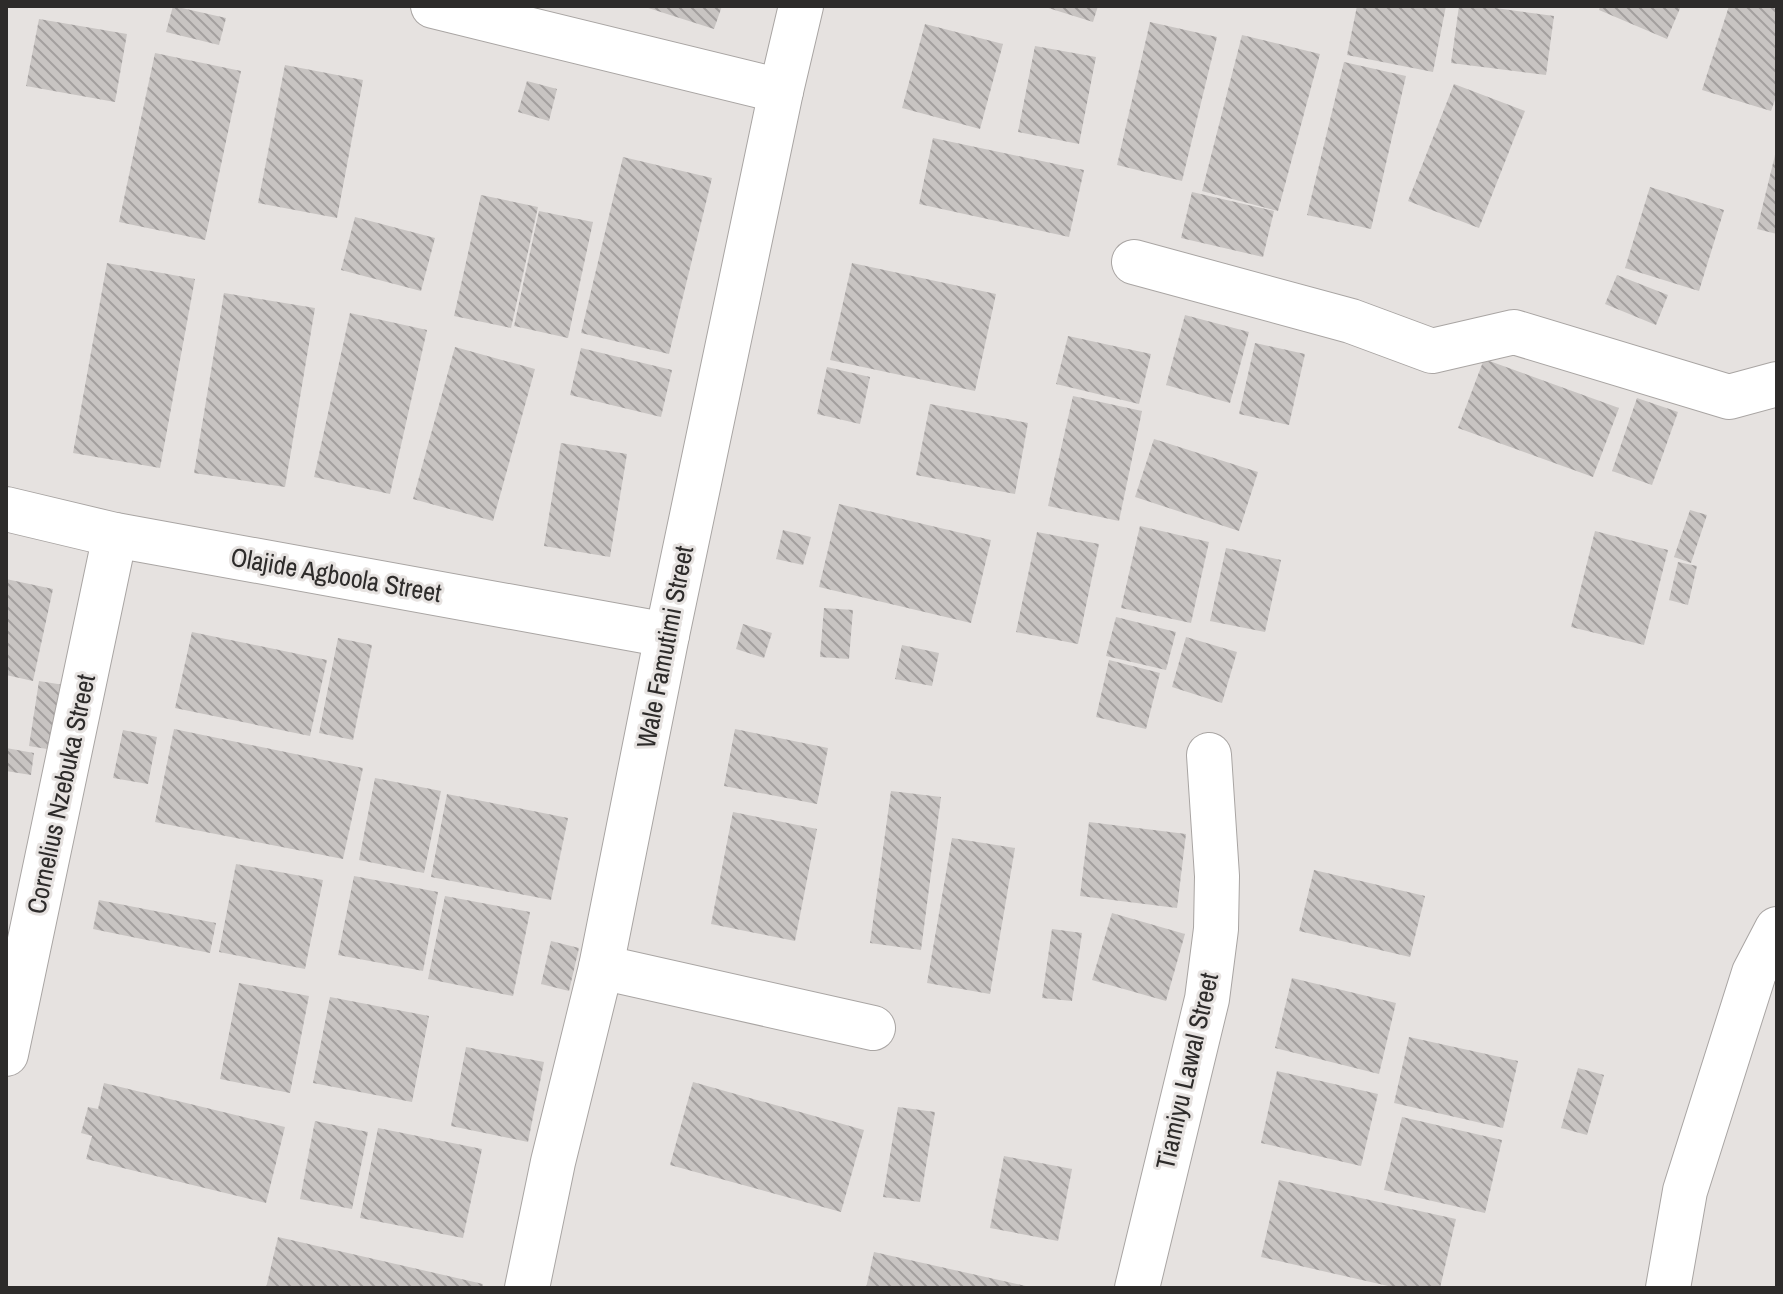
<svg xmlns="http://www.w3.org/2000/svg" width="1783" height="1294" viewBox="0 0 1783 1294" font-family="'Archivo Narrow',sans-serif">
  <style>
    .building { fill: url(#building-back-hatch) }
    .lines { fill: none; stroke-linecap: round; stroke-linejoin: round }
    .street-casing { stroke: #a9a5a3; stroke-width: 46 }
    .street { stroke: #fff; stroke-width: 44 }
    .labels { text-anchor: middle; stroke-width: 6; stroke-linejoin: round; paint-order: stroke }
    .street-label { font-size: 26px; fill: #2d2b2a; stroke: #e6e2e0 }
  </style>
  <defs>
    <pattern id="building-back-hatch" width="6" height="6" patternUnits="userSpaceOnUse" patternTransform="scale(2)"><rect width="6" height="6" fill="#c8c4c2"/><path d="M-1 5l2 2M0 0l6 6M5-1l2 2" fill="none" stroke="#a39f9e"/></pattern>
  </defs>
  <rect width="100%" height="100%" fill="#e6e2e0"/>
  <g class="building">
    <path d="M173,6L226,18L219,45L166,32Z"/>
    <path d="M642,6H722L714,29Z"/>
    <path d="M1042,6H1098L1093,22Z"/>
    <path d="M1357,6H1446L1433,72L1347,55Z"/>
    <path d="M1459,6H1481L1554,16L1546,75L1451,63Z"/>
    <path d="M1600,6H1681L1667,39L1599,10Z"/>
    <path d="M1729,6H1777V94L1771,111L1702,90Z"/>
    <path d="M39,19L127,34L115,102L26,86Z"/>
    <path d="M1150,22L1217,37L1182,181L1117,165Z"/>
    <path d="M925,24L1003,44L980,129L902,108Z"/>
    <path d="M1242,35L1320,54L1278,211L1202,191Z"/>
    <path d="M1035,46L1096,57L1079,144L1018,132Z"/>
    <path d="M155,53L241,71L205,240L119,222Z"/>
    <path d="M1344,62L1406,76L1371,229L1307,215Z"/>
    <path d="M285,65L363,80L337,218L258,203Z"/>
    <path d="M527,81L557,89L549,121L518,112Z"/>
    <path d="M1454,84L1525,111L1479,228L1408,201Z"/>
    <path d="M933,138L1084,170L1069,237L919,204Z"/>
    <path d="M1776,151H1777V234L1757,229Z"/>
    <path d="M623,157L712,178L669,354L581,333Z"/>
    <path d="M1650,187L1724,210L1699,291L1625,268Z"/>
    <path d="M1192,192L1274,211L1263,257L1181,238Z"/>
    <path d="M481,195L538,207L511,328L454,316Z"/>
    <path d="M539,211L593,222L568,338L514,326Z"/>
    <path d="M355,217L435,238L421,291L341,270Z"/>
    <path d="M107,263L195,279L160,468L73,453Z"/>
    <path d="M852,263L996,294L975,391L830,360Z"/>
    <path d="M1617,275L1668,295L1656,325L1605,304Z"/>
    <path d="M224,293L315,308L285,487L194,473Z"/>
    <path d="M350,313L427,330L390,494L314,477Z"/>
    <path d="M1185,315L1249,332L1230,403L1166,385Z"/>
    <path d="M1068,336L1151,354L1139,404L1056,384Z"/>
    <path d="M1255,343L1305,354L1289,425L1239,414Z"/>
    <path d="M455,347L535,369L493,521L413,499Z"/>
    <path d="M581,348L672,370L661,417L570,395Z"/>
    <path d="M1484,359L1619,408L1593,477L1458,428Z"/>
    <path d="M827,367L870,377L860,424L817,414Z"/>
    <path d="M1073,396L1142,411L1119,521L1048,506Z"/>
    <path d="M1637,398L1678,412L1652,485L1612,471Z"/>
    <path d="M930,404L1028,423L1015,494L916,475Z"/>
    <path d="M1154,439L1258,472L1239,531L1135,497Z"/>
    <path d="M561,443L627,454L610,557L544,546Z"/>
    <path d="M839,504L991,540L971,623L819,587Z"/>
    <path d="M1690,510L1707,515L1691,563L1674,557Z"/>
    <path d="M1140,526L1209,542L1191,623L1121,608Z"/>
    <path d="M783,530L811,537L803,565L776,559Z"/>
    <path d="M1595,531L1668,550L1644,645L1571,627Z"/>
    <path d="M1037,532L1099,544L1078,644L1016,632Z"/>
    <path d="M1226,548L1281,560L1265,632L1210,621Z"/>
    <path d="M1678,562L1697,566L1688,605L1669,600Z"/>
    <path d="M6,579L53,589L33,681L6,675Z"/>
    <path d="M824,608L853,610L849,659L820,657Z"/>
    <path d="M1116,617L1176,632L1166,670L1106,656Z"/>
    <path d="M743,624L772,633L764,658L736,649Z"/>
    <path d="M192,632L327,660L310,736L175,708Z"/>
    <path d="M1186,637L1237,652L1222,703L1172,687Z"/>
    <path d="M338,638L372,645L353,740L319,733Z"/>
    <path d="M902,645L939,653L932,686L895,679Z"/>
    <path d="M1109,660L1160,673L1146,729L1096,717Z"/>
    <path d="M39,681L70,686L59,751L29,746Z"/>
    <path d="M174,729L363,768L343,859L155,822Z"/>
    <path d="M735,729L828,748L817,804L724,786Z"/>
    <path d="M123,730L157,737L148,784L113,778Z"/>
    <path d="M6,748L34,753L31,775L6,771Z"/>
    <path d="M375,778L441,791L424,873L359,860Z"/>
    <path d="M891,791L941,797L921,950L870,943Z"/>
    <path d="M447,794L568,818L551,900L431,877Z"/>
    <path d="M733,812L817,829L795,941L711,924Z"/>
    <path d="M1089,822L1186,834L1177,908L1080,896Z"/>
    <path d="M952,838L1015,848L990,994L927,983Z"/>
    <path d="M236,864L323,880L305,969L219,952Z"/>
    <path d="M1314,870L1425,896L1410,957L1299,931Z"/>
    <path d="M354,876L438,892L423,971L338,955Z"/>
    <path d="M445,896L530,912L513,996L428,979Z"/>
    <path d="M99,900L216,923L210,953L93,929Z"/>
    <path d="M1112,913L1185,934L1166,1001L1092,980Z"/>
    <path d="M1052,929L1082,933L1072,1001L1042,998Z"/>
    <path d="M551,941L579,948L569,991L541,984Z"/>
    <path d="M1292,978L1396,1003L1379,1074L1275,1048Z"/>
    <path d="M239,983L309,996L290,1093L220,1079Z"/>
    <path d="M330,997L429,1016L412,1102L313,1083Z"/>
    <path d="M1409,1037L1518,1061L1503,1128L1394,1103Z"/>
    <path d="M466,1047L544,1062L528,1142L451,1126Z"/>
    <path d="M1578,1068L1604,1075L1587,1135L1561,1128Z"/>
    <path d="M1277,1071L1378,1094L1361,1166L1261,1143Z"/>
    <path d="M693,1082L864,1130L841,1212L670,1165Z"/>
    <path d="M104,1083L285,1127L266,1203L86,1159L92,1136L81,1133L88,1107L98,1109Z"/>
    <path d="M898,1107L935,1112L920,1202L883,1197Z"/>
    <path d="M1402,1117L1502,1140L1485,1213L1384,1190Z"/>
    <path d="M315,1121L368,1132L352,1209L300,1199Z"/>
    <path d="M378,1128L482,1149L463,1238L360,1218Z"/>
    <path d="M1004,1156L1072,1169L1058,1241L990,1228Z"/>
    <path d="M1279,1180L1456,1219L1440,1288H1397L1261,1257Z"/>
    <path d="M278,1237L483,1284L482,1288H266Z"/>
    <path d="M874,1252L1030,1287L1029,1288H866Z"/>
  </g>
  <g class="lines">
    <g class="street-casing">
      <g id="street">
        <path d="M433,6L781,91"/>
        <path d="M1134,262L1351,321L1432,351L1514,332L1729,397L1777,384"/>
        <path d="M6,509L115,535L667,635"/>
        <path d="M601,967L873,1028"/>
        <path d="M6,1054L115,535"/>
        <path d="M527,1288L553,1162L601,967L667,635L781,91L801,6"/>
        <path d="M1137,1288L1207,999L1216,929L1217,876L1209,755"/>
        <path d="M1668,1288L1685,1191L1754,973L1777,929"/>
      </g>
    </g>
    <use href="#street" class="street"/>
  </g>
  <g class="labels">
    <g class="street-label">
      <text transform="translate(336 575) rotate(10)" y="9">Olajide Agboola Street</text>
      <text transform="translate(665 647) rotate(-79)" y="9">Wale Famutimi Street</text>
      <text transform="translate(61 794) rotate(-78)" y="9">Cornelius Nzebuka Street</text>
      <text transform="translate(1187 1071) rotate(-77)" y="9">Tiamiyu Lawal Street</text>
    </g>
  </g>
  <rect width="1783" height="1294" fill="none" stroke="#2d2b2a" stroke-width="16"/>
</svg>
